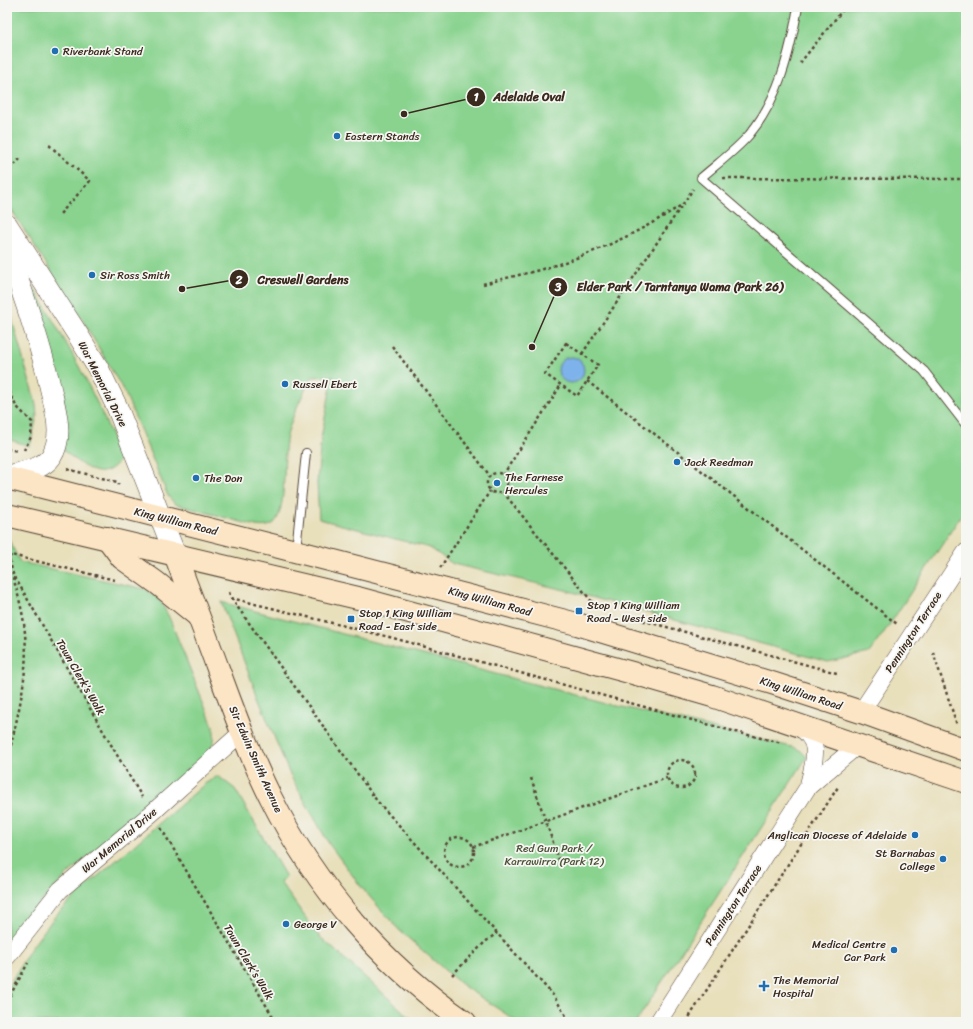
<svg xmlns="http://www.w3.org/2000/svg" width="973" height="1029" viewBox="0 0 973 1029" font-family="Sriracha,sans-serif">
  <style>
    .green { fill: #89d38f; stroke: #627e56 }
    .water { fill: #7eb2eb; stroke: #5c6e84 }
    .lines { fill: none; stroke-linecap: round; stroke-linejoin: round }
    .service-casing { stroke: #554536; stroke-width: 10 }
    .minor-casing { stroke: #554536; stroke-width: 18 }
    .tertiary-casing { stroke: #554536; stroke-width: 22 }
    .secondary-casing { stroke: #554536; stroke-width: 24 }
    .path { stroke: #554536; stroke-width: 2.5; stroke-dasharray: 3 3; stroke-linecap: butt }
    .service { stroke: #fff; stroke-width: 8 }
    .minor { stroke: #fff; stroke-width: 17 }
    .tertiary { stroke: #fff; stroke-width: 21 }
    .secondary { stroke: #fce5c4; stroke-width: 22 }
    .poi-dot { fill: #1f6fb2; stroke: #f6f6f2; stroke-width: 1.5 }
    .labels { text-anchor: middle; stroke-width: 3.5; stroke-linejoin: round; paint-order: stroke }
    .poi-label { font-size: 11px; fill: #3b2a1e; stroke: #f6f6f2; text-anchor: start }
    .street-label { font-size: 11px; fill: #3b2a1e; stroke: #f6f6f2 }
    .park-label { font-size: 11px; fill: #4e543a; stroke: #f6f6f2 }
    .leader { fill: none; stroke: #3b2a1e; stroke-width: 1.5 }
    .callout-dot { fill: #3b2a1e; stroke: #f6f6f2; stroke-width: 1.5 }
    .mark-label { font-size: 12px; text-anchor: middle; font-weight: bold; fill: #fff }
    .callout-label { font-size: 12px; text-anchor: middle; font-weight: bold; fill: #3b2a1e; stroke: #f6f6f2; stroke-width: 3.5; stroke-linejoin: round; paint-order: stroke }
  </style>
  <rect width="100%" height="100%" fill="#f6f6f2"/>
  <filter id="ink" filterUnits="userSpaceOnUse"><feTurbulence type="fractalNoise" baseFrequency=".025" numOctaves="2"/><feDisplacementMap in="SourceGraphic" scale="8" xChannelSelector="R" yChannelSelector="G"/><feConvolveMatrix kernelMatrix="1 2 1 2 8 2 1 2 1" color-interpolation-filters="sRGB"/></filter>
  <filter id="wash" filterUnits="userSpaceOnUse"><feTurbulence type="fractalNoise" baseFrequency=".012" numOctaves="4" result="noise"/><feDisplacementMap in="SourceGraphic" scale="16" xChannelSelector="R" yChannelSelector="G"/><feGaussianBlur stdDeviation="0.9" result="paint"/><feColorMatrix in="noise" values="0 0 0 0 0 0 0 0 0 0 0 0 0 0 0 0 0 1.4 0 .05"/><feComposite in="paint" operator="in"/></filter>
  <g filter="url(#wash)">
    <rect width="100%" height="100%" fill="#e8dfbb"/>
    <g class="green">
      <path d="M7,7H966V508L890,624L869,653L828,662L565,590L453,564L430,548L319,519L317,483L321,438L333,376L312,377C302,396 292,415 287,436C282,456 288,509 274,523C269,527 262,527 256,526L175,504L168,496L125,393L82,319L7,203Z"/>
      <path d="M33,287C67,342 98,398 121,459C118,462 115,466 112,468C96,481 77,460 64,451L28,290Z"/>
      <path d="M7,302L36,404L37,416L30,446L7,439Z"/>
      <path d="M7,536L20,562L145,589L159,599L169,617L213,726C216,740 214,745 205,757L69,873L28,916L7,947Z"/>
      <path d="M221,602L614,705L796,748L801,751L807,757L636,1022H518L462,985L399,930L362,888L329,844L290,775L259,700Z"/>
      <path d="M218,776L235,789L286,877L280,882L318,935L415,1022H7V988L31,948L56,915L83,889L206,783Z"/>
    </g>
    <circle class="water" cx="571" cy="370" r="13"/>
  </g>
  <g filter="url(#ink)">
    <g class="lines">
      <g class="service-casing">
        <g id="service">
          <path d="M798,7C790,52 779,99 749,135C735,151 717,164 701,178L924,371L966,425"/>
          <path d="M296,550L306,453"/>
        </g>
      </g>
      <g class="minor-casing">
        <g id="minor">
          <path d="M861,712L966,552"/>
          <path d="M798,727C824,742 813,763 808,787"/>
          <path d="M7,957L60,890L152,813L241,733"/>
          <path d="M658,1022L808,787L858,745"/>
        </g>
      </g>
      <g class="tertiary-casing">
        <g id="tertiary">
          <path d="M7,225L78,335L98,368L117,407L175,554"/>
          <path d="M7,249C23,293 39,339 50,386C53,400 58,415 58,431C58,439 56,449 51,457C42,470 21,472 7,476"/>
        </g>
      </g>
      <g class="secondary-casing">
        <g id="secondary">
          <path d="M7,478L295,551L577,624L775,684L861,712L966,750"/>
          <path d="M7,515L358,598L636,674L712,696L966,782"/>
          <path d="M107,538L122,558L157,583L198,616"/>
          <path d="M175,554C186,585 199,616 210,647C229,698 247,750 271,798C316,888 383,965 465,1022"/>
        </g>
      </g>
      <g class="path">
        <path d="M800,63L845,7"/>
        <path d="M49,145L90,181L60,214"/>
        <path d="M14,165L20,159"/>
        <path d="M723,178L966,179"/>
        <path d="M483,284C501,279 520,275 539,270C589,256 637,234 680,206"/>
        <path d="M566,343L598,365L577,396L545,374Z"/>
        <path d="M392,346L490,476"/>
        <path d="M582,354L693,189"/>
        <path d="M587,381L897,624"/>
        <path d="M7,386L16,406L32,422L31,437L24,450"/>
        <path d="M7,449L18,451"/>
        <path d="M67,469L117,482L119,485"/>
        <circle cx="497" cy="483" r="10"/>
        <path d="M503,475L561,385"/>
        <path d="M503,492L597,608"/>
        <path d="M7,554L115,580"/>
        <path d="M11,555L9,558L13,574C56,648 98,724 142,797"/>
        <path d="M7,564L9,559"/>
        <path d="M440,568L490,491"/>
        <path d="M229,592L231,598L377,801L553,995L570,1022"/>
        <path d="M231,598L393,638L736,732L782,743"/>
        <path d="M637,619L837,673"/>
        <path d="M933,652L957,725"/>
        <circle cx="681" cy="774" r="14"/>
        <path d="M7,763C16,721 29,678 25,634C24,615 18,595 13,577"/>
        <path d="M531,778L561,866"/>
        <path d="M161,828L276,1022"/>
        <circle cx="459" cy="852" r="15"/>
        <path d="M473,847L667,778"/>
        <path d="M452,975L485,942L497,933"/>
        <path d="M7,1001L28,963"/>
        <path d="M686,1022L838,787"/>
      </g>
      <use href="#service" class="service"/>
      <use href="#minor" class="minor"/>
      <use href="#tertiary" class="tertiary"/>
      <use href="#secondary" class="secondary"/>
    </g>
  </g>
  <g class="poi-dot">
    <circle cx="55" cy="51" r="4"/>
    <circle cx="337" cy="136" r="4"/>
    <circle cx="92" cy="275" r="4"/>
    <circle cx="285" cy="384" r="4"/>
    <circle cx="677" cy="462" r="4"/>
    <circle cx="196" cy="478" r="4"/>
    <circle cx="497" cy="483" r="4"/>
    <rect x="575" y="607" width="8" height="8" rx="2"/>
    <rect x="347" y="615" width="8" height="8" rx="2"/>
    <circle cx="915" cy="835" r="4"/>
    <circle cx="943" cy="859" r="4"/>
    <circle cx="286" cy="924" r="4"/>
    <circle cx="894" cy="950" r="4"/>
    <path d="M762 980h4v4h4v4h-4v4h-4v-4h-4v-4h4z"/>
  </g>
  <g class="labels">
    <g class="poi-label">
      <text x="63" y="55">Riverbank Stand</text>
      <text x="345" y="140">Eastern Stands</text>
      <text x="100" y="279">Sir Ross Smith</text>
      <text x="293" y="388">Russell Ebert</text>
      <text x="685" y="466">Jack Reedman</text>
      <text x="505" y="481">The Farnese<tspan x="505" dy="13">Hercules</tspan></text>
      <text x="204" y="482">The Don</text>
      <text x="587" y="609">Stop 1 King William<tspan x="587" dy="13">Road - West side</tspan></text>
      <text x="359" y="617">Stop 1 King William<tspan x="359" dy="13">Road - East side</tspan></text>
      <text x="907" y="839" text-anchor="end">Anglican Diocese of Adelaide</text>
      <text x="935" y="857" text-anchor="end">St Barnabas<tspan x="935" dy="13">College</tspan></text>
      <text x="294" y="928">George V</text>
      <text x="886" y="948" text-anchor="end">Medical Centre<tspan x="886" dy="13">Car Park</tspan></text>
      <text x="773" y="984">The Memorial<tspan x="773" dy="13">Hospital</tspan></text>
    </g>
    <g class="street-label">
      <text transform="translate(103 384) rotate(63)" y="4">War Memorial Drive</text>
      <text transform="translate(176 521) rotate(14)" y="4">King William Road</text>
      <text transform="translate(490 601) rotate(15)" y="4">King William Road</text>
      <text transform="translate(913 632) rotate(-57)" y="4">Pennington Terrace</text>
      <text transform="translate(81 677) rotate(60)" y="4">Town Clerk’s Walk</text>
      <text transform="translate(801 693) rotate(18)" y="4">King William Road</text>
      <text transform="translate(256 759) rotate(66)" y="4">Sir Edwin Smith Avenue</text>
      <text transform="translate(119 840) rotate(-40)" y="4">War Memorial Drive</text>
      <text transform="translate(733 905) rotate(-57)" y="4">Pennington Terrace</text>
      <text transform="translate(249 962) rotate(59)" y="4">Town Clerk’s Walk</text>
    </g>
    <g class="park-label">
      <text x="554" y="852">Red Gum Park /<tspan x="554" dy="13">Karrawirra (Park 12)</tspan></text>
    </g>
  </g>
  <path class="leader" d="M404 114L476 97M182 289L239 279M532 347L558 287"/>
  <g class="callout-dot">
    <circle cx="404" cy="114" r="4"/>
    <circle cx="182" cy="289" r="4"/>
    <circle cx="532" cy="347" r="4"/>
    <circle cx="476" cy="97" r="10"/>
    <circle cx="239" cy="279" r="10"/>
    <circle cx="558" cy="287" r="10"/>
  </g>
  <g class="mark-label">
    <text x="476" y="101">1</text>
    <text x="239" y="284">2</text>
    <text x="558" y="291">3</text>
  </g>
  <g class="callout-label">
    <text x="529" y="101">Adelaide Oval</text>
    <text x="303" y="284">Creswell Gardens</text>
    <text x="680" y="291">Elder Park / Tarntanya Wama (Park 26)</text>
  </g>
  <rect width="973" height="1029" fill="none" stroke="#f6f6f2" stroke-width="24"/>
</svg>
